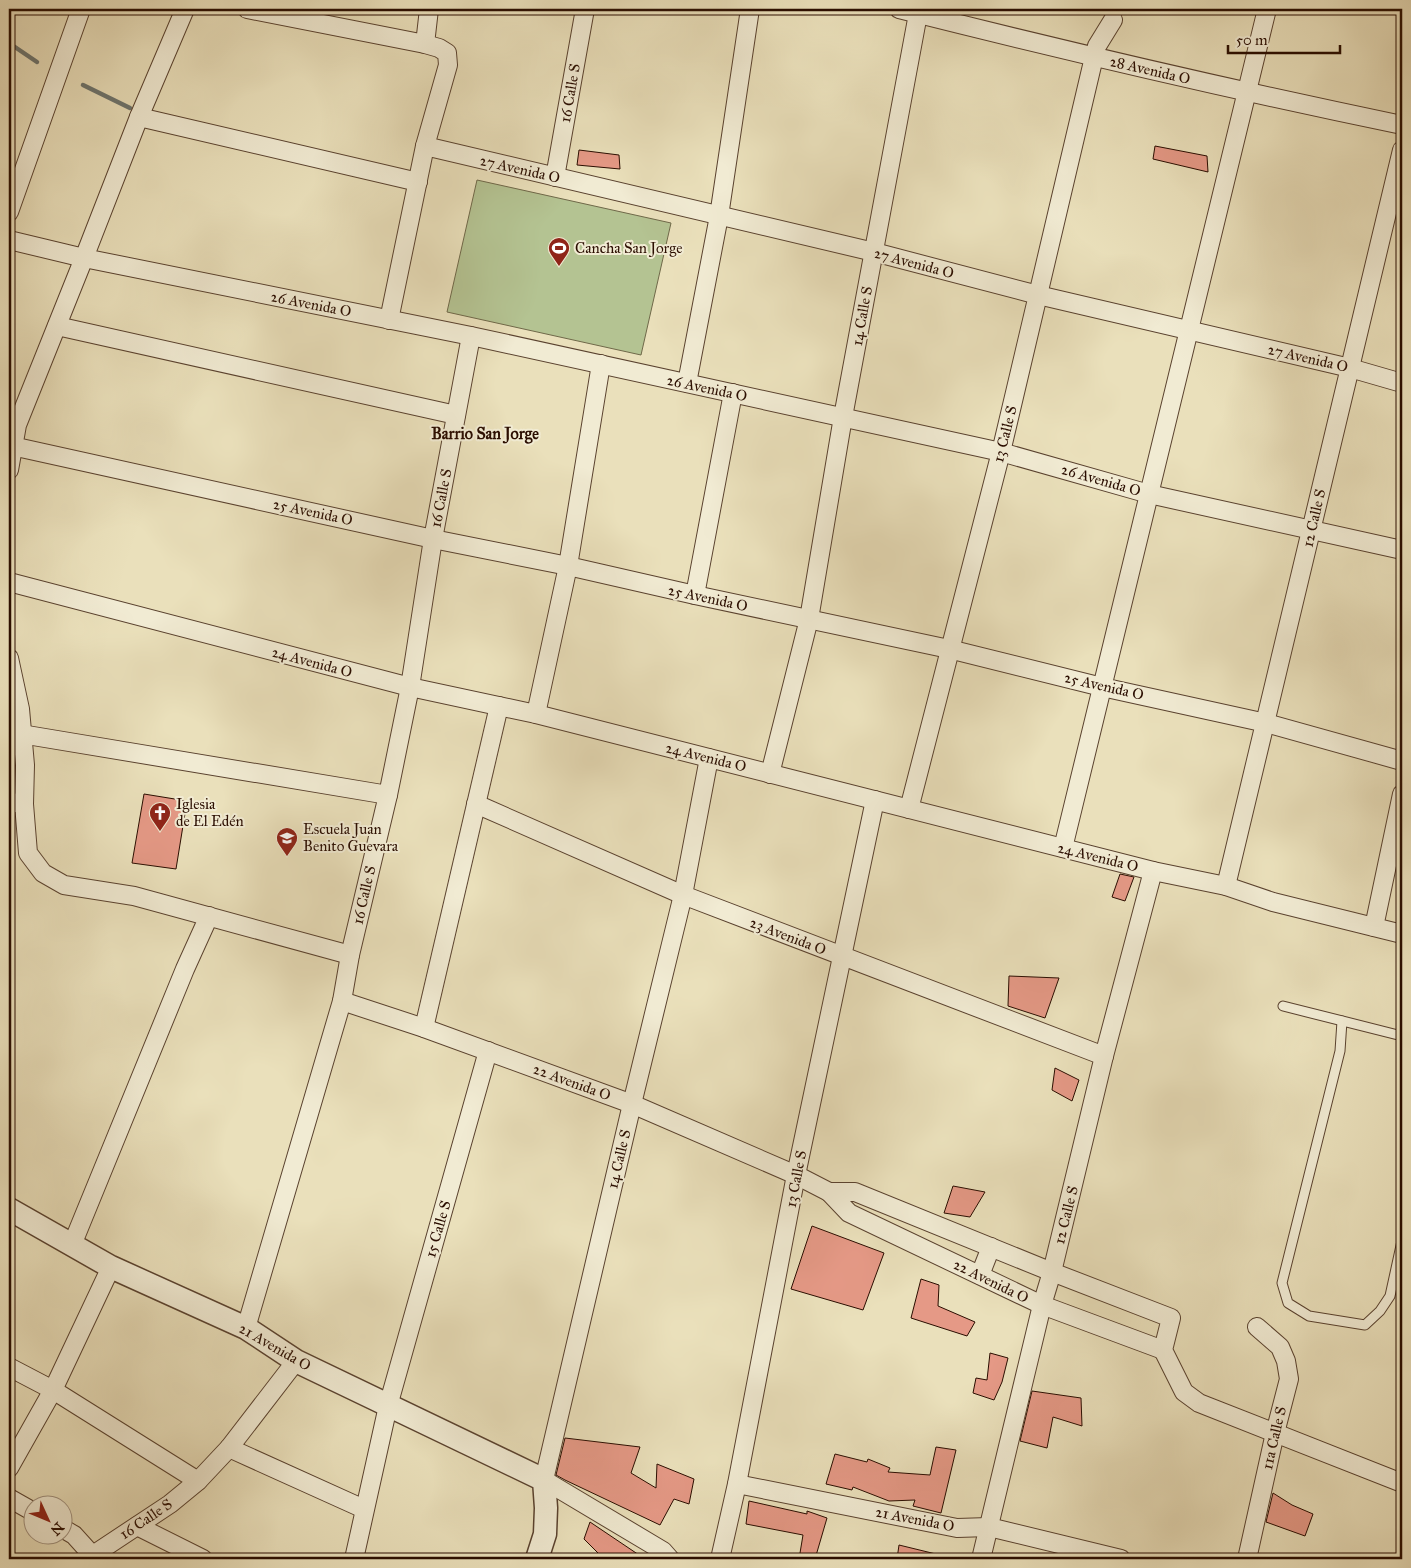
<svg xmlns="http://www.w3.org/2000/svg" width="1411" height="1568" viewBox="0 0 1411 1568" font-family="'IM FELL Great Primer',serif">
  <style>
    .green { fill: #b4c392; stroke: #6f6849 }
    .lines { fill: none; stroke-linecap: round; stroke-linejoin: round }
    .stream { stroke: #6d756f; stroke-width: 4.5 }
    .building { fill: #e59986; stroke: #2a0d00 }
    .service-casing { stroke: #5a422f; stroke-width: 11 }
    .minor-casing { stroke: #5a422f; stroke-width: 20 }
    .tertiary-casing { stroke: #5a422f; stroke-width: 25 }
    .service { stroke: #f1ebd3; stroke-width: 9 }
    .minor { stroke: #f1ebd3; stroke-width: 18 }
    .tertiary { stroke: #f1ebd3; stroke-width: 22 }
    .labels { text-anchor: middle; stroke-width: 4; stroke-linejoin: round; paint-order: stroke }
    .street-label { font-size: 15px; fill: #2a0d00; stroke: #f1ebd3 }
    .poi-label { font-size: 15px; fill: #2a0d00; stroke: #f1ebd3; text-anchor: start }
    .neighbourhood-label { font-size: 16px; font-weight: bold; fill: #2a0d00; stroke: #f1ebd3 }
  </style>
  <rect width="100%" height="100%" fill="#eae0bb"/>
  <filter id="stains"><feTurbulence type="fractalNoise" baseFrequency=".004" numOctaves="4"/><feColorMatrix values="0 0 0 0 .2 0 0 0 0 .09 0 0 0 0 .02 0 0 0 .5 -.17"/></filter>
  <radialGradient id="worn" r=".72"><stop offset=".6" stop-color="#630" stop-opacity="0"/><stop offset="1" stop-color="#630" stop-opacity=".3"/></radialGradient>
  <path class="green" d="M477,180L671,223L641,355L447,312Z"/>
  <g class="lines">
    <g class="stream">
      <path d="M9,43L37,62"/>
      <path d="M83,85L130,108"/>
    </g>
  </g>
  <g class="building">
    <path d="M1155,146L1207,156L1208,172L1153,159Z"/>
    <path d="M579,150L619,155L620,169L577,165Z"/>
    <path d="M144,794L187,801L176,869L132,863Z"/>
    <path d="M1120,874L1134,877L1125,901L1112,897Z"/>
    <path d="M1009,976L1059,978L1045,1018L1008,1006Z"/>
    <path d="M1055,1068L1079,1080L1072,1101L1052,1090Z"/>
    <path d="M953,1186L985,1192L970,1217L944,1213Z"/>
    <path d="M812,1226L884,1253L863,1310L791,1289Z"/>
    <path d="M921,1279L939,1285L938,1306L975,1322L967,1336L911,1318Z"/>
    <path d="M990,1353L1008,1358L1002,1382L994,1400L973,1393L976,1378L987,1380Z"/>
    <path d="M1032,1391L1081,1398L1082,1426L1053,1417L1047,1448L1020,1441Z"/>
    <path d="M565,1438L640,1447L631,1473L656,1488L657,1464L694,1479L689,1504L674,1499L660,1525L565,1480L556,1475Z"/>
    <path d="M936,1447L956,1450L941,1513L913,1506L915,1500L889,1501L853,1487L852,1490L826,1484L835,1454L867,1462L868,1459L890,1468L888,1472L930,1475Z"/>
    <path d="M1273,1493L1292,1505L1313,1514L1305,1536L1266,1522Z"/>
    <path d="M749,1501L807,1514V1511L827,1518L815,1559H799L803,1535L746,1524Z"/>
    <path d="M590,1522L645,1559H604L584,1539Z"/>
    <path d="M899,1545L940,1555L939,1559H897Z"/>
  </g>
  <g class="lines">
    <g class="service-casing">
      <g id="service">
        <path d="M1283,1006L1402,1036"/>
        <path d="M1342,1021L1340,1051L1282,1283L1288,1303L1309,1316L1365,1325L1380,1311L1390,1296L1402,1241"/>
      </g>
    </g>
    <g class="minor-casing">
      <g id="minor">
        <path d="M247,9L425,44L439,48L447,53L448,65L425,146L389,320"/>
        <path d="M899,9C1066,51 1233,90 1402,125"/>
        <path d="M425,44L429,9"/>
        <path d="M139,117L418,182"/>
        <path d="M425,146L874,252L1038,295L1350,368L1402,383"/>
        <path d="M555,177L585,9"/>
        <path d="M9,212L81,9"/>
        <path d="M9,240L84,258L471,336L1001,452L1149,494L1402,550"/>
        <path d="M57,326L456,415"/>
        <path d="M687,383L719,216L750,9"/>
        <path d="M12,446L433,539L568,566L695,595L949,649L1102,687L1266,723L1402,761"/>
        <path d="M9,470L17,425L84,258L139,117L185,9"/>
        <path d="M9,582L410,687L536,714L1153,871L1226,886L1273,902L1402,934"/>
        <path d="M695,595L733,393"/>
        <path d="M9,658L20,709L25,765L24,804L28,853L43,873L64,885L134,896L350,955"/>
        <path d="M536,714L568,566L601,364"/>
        <path d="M9,732L388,795"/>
        <path d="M770,774L809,619L843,417L918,14"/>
        <path d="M9,802L24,804"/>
        <path d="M476,804L683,895L1104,1056"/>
        <path d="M909,809L1001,452L1094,57L1097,46L1113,20"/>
        <path d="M1063,848L1267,9"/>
        <path d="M1226,886L1402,150"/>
        <path d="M1374,927L1402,794"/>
        <path d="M342,1001L424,1028L632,1104L796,1175L829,1192H855L1052,1272L1171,1318L1163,1350L1184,1392L1199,1403L1402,1483"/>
        <path d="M424,1028L499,706"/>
        <path d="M829,1192L849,1213L1042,1305L1163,1350"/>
        <path d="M72,1245L185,969L209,916"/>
        <path d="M980,1275L991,1247"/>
        <path d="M246,1328L342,1001L350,955L388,795L410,687L433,539L471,336"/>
        <path d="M9,1367L53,1390L198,1481"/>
        <path d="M229,1448L364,1509"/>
        <path d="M9,1468L53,1390L111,1267"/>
        <path d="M737,1484L957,1528L989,1527L1121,1559"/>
        <path d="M9,1498L32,1511"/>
        <path d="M137,1526L203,1559"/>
        <path d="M62,1528L74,1535L93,1556"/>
        <path d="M87,1559L170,1504L198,1481L229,1448L296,1361"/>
        <path d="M354,1559L388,1406L488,1051"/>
        <path d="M670,1559L663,1551L544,1480L632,1104L683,895L709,758"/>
        <path d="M720,1559L737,1484L796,1175L875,800"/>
        <path d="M981,1559L1042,1305L1052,1272L1104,1056L1153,871"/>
        <path d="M1247,1559L1275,1433L1289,1379L1286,1361L1280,1347L1257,1327"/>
      </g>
    </g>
    <g class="tertiary-casing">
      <path id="tertiary" d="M9,1209L111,1267L246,1328L296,1361L544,1480L546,1508L545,1534L537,1559"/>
    </g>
    <use href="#service" class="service"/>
    <use href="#minor" class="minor"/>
    <use href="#tertiary" class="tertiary"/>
  </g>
  <defs>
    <g id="stadium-pin" transform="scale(1.125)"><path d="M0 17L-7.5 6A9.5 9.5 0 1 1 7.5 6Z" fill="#8f2418" stroke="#f1ebd3"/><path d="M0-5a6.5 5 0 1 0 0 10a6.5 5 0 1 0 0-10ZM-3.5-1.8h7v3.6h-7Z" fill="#fff"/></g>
    <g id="church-pin" transform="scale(1.125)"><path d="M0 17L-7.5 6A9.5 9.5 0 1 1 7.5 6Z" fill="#8f2418" stroke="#f1ebd3"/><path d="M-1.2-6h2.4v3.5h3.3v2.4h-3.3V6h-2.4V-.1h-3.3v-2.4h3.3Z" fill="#fff"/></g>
    <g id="school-pin" transform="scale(1.125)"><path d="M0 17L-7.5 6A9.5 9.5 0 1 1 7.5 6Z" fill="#8f2418" stroke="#f1ebd3"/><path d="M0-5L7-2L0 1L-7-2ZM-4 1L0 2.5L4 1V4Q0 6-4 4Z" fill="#fff"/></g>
  </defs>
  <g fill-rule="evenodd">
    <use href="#stadium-pin" x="559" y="248"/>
    <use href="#church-pin" x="160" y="813"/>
    <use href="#school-pin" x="287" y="838"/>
  </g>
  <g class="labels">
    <g class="street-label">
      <text transform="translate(1150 70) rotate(13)" y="5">28 Avenida O</text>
      <text transform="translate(570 93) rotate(-80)" y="5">16 Calle S</text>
      <text transform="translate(520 169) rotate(13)" y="5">27 Avenida O</text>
      <text transform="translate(914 263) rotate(15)" y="5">27 Avenida O</text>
      <text transform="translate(311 304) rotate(11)" y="5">26 Avenida O</text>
      <text transform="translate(862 316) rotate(-80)" y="5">14 Calle S</text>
      <text transform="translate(1308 358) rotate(13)" y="5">27 Avenida O</text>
      <text transform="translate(707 388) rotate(12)" y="5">26 Avenida O</text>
      <text transform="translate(1005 434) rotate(-76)" y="5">13 Calle S</text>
      <text transform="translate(1101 480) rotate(16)" y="5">26 Avenida O</text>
      <text transform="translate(441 498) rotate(-79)" y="5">16 Calle S</text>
      <text transform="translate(313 512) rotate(12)" y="5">25 Avenida O</text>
      <text transform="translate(1314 518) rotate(-77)" y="5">12 Calle S</text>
      <text transform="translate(708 598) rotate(12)" y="5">25 Avenida O</text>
      <text transform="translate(312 662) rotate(15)" y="5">24 Avenida O</text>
      <text transform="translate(1104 686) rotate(13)" y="5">25 Avenida O</text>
      <text transform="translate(706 757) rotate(14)" y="5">24 Avenida O</text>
      <text transform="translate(1098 857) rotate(14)" y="5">24 Avenida O</text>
      <text transform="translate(364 895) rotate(-77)" y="5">16 Calle S</text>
      <text transform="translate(788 936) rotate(21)" y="5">23 Avenida O</text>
      <text transform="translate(572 1082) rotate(20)" y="5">22 Avenida O</text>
      <text transform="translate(619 1159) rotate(-77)" y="5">14 Calle S</text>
      <text transform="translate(796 1179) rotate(-79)" y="5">13 Calle S</text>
      <text transform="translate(1066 1215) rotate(-76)" y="5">12 Calle S</text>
      <text transform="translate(438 1229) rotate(-74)" y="5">15 Calle S</text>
      <text transform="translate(991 1281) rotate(26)" y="5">22 Avenida O</text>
      <text transform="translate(275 1347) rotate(30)" y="5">21 Avenida O</text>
      <text transform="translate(1274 1438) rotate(-77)" y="5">11a Calle S</text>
      <text transform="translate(146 1519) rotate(-34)" y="5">16 Calle S</text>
      <text transform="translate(915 1519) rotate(11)" y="5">21 Avenida O</text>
    </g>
    <g class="poi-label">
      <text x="575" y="253">Cancha San Jorge</text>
      <text x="176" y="809">Iglesia<tspan x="176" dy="17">de El Edén</tspan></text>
      <text x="303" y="834">Escuela Juan<tspan x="303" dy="17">Benito Guevara</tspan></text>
    </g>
    <g class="neighbourhood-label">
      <text x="485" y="439">Barrio San Jorge</text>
    </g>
  </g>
  <rect width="1411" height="1568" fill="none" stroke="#eae0bb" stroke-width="30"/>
  <rect x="10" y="10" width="1391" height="1548" fill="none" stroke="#2a0d00" stroke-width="2.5"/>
  <rect x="15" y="15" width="1381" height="1538" fill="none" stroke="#2a0d00"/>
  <g transform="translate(48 1520) rotate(134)"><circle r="24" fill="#f1ebd3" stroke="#a1927f"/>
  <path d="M0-4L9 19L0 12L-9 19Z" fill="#8f2418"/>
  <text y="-8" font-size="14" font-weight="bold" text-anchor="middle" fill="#2a0d00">N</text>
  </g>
  <path d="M1228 45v8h112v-8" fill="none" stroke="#2a0d00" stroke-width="2.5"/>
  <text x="1236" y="45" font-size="15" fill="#2a0d00" stroke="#f1ebd3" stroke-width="4" paint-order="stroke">50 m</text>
  <rect width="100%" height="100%" filter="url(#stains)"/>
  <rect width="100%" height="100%" fill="url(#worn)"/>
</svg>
